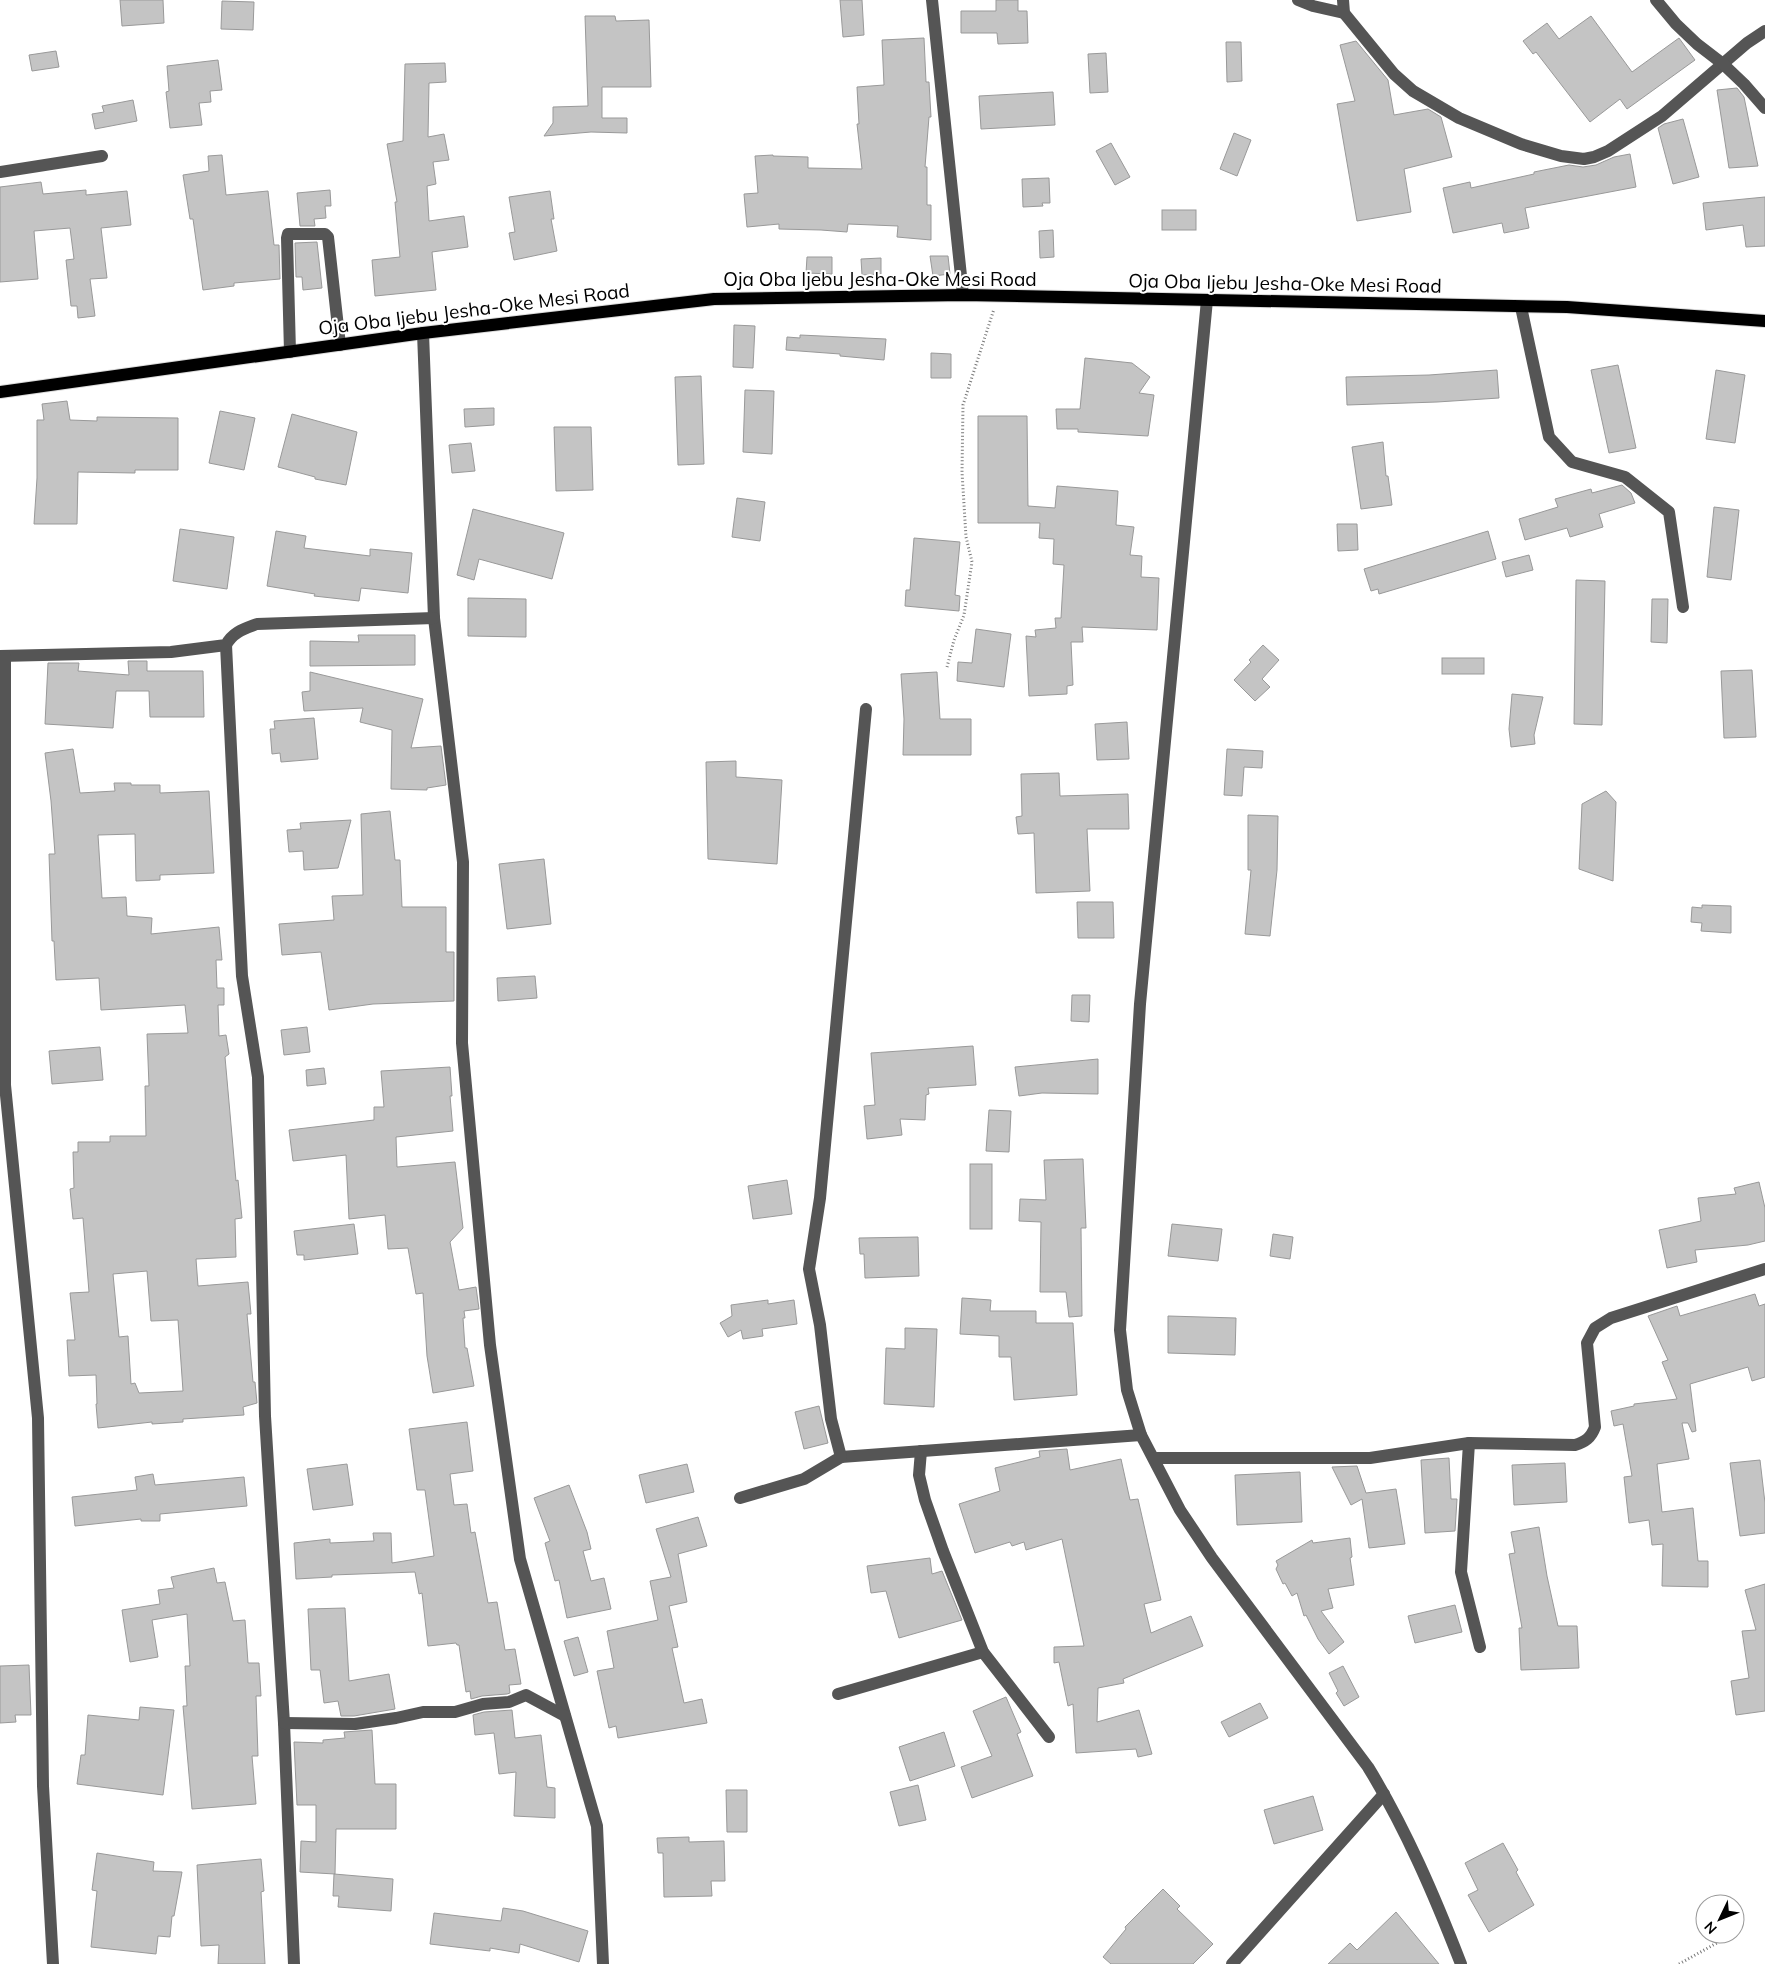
<svg xmlns="http://www.w3.org/2000/svg" width="1765" height="1964" viewBox="0 0 1765 1964" font-family="Mulish,sans-serif">
  <style>
    .building { fill: #c4c4c4; stroke: #999; fill-rule: evenodd }
    .lines { fill: none; stroke-linecap: round; stroke-linejoin: round }
    .major-casing { stroke: #dbdbdb; stroke-width: 14 }
    .path { stroke: #777; stroke-width: 3; stroke-dasharray: 1 2.5; stroke-linecap: butt }
    .minor { stroke: #555; stroke-width: 12 }
    .major { stroke: #000; stroke-width: 12 }
    .labels { text-anchor: middle; stroke-width: 4; stroke-linejoin: round; paint-order: stroke }
    .street-label { font-size: 19px; fill: #000; stroke: #fff }
  </style>
  <rect width="100%" height="100%" fill="#fff"/>
  <g class="building">
    <path d="M120,0H163L164,23L122,26Z"/>
    <path d="M840,0H862L864,35L843,37Z"/>
    <path d="M996,0H1018V11H1027L1028,43L998,44L997,33H961V11H996Z"/>
    <path d="M222,1L254,2L253,30L221,29Z"/>
    <path d="M585,16H615L616,21L649,20L651,87H602V118H627V133L591,132L544,136L553,123V107L588,106Z"/>
    <path d="M1591,16L1632,72L1679,38L1695,60L1627,109L1620,99L1590,122L1536,52L1533,54L1523,41L1547,23L1559,39Z"/>
    <path d="M924,38L926,82H929L931,117H929L925,167H927V205H931V240L897,237L898,226L848,224L847,232L821,230L779,229V224L747,227L744,194L758,193L755,156L773,155V156L808,157V168L862,169L857,124H859L857,87L884,85L882,40Z"/>
    <path d="M1356,41L1388,80L1394,115L1428,109L1441,117L1452,157L1404,169L1411,212L1357,221L1337,104L1355,101L1340,45Z"/>
    <path d="M1226,42H1241L1242,81L1227,82Z"/>
    <path d="M56,51L59,67L32,71L29,55Z"/>
    <path d="M1106,53L1108,92L1090,93L1088,54Z"/>
    <path d="M218,60L222,90L210,91L211,102L199,103L202,125L170,128L166,92L169,91L167,66Z"/>
    <path d="M445,63L446,82L429,83L428,137L444,134L449,160L433,162L436,184L427,186L429,221L464,216L468,247L432,252L436,290L375,296L372,260L400,257L395,202H397L387,144L403,141L405,64Z"/>
    <path d="M1737,88L1744,97L1758,166L1729,168L1717,90Z"/>
    <path d="M1053,92L1055,125L981,129L979,96Z"/>
    <path d="M133,100L137,121L95,129L92,114L104,112L102,106Z"/>
    <path d="M1683,119L1699,177L1673,184L1658,128L1664,124Z"/>
    <path d="M1234,133L1251,140L1237,176L1220,169Z"/>
    <path d="M1111,143L1130,177L1115,185L1096,151Z"/>
    <path d="M1630,154L1636,187L1525,208L1529,228L1504,233L1502,223L1453,233L1443,188L1470,182L1471,188L1534,174V172L1569,165L1583,167L1596,165L1614,157Z"/>
    <path d="M222,155L226,195L268,191L274,245H279L280,279L234,283V286L203,290L193,219H190L183,175L209,171L208,156Z"/>
    <path d="M1049,178L1050,203H1042L1043,206L1023,207L1022,179Z"/>
    <path d="M41,182L43,194L86,190V195L127,191L131,225L101,228L107,278L90,279L95,316L78,318L77,306H71L66,260L74,259L70,228L34,231L38,279L0,282V187Z"/>
    <path d="M330,190L331,206H325L326,218L314,219L315,226H300L297,193Z"/>
    <path d="M550,191L554,219H551L557,251L514,260L509,233L515,232L509,197Z"/>
    <path d="M1765,197V246L1746,247L1743,225L1706,230L1703,203Z"/>
    <rect x="1162" y="210" width="34" height="20"/>
    <path d="M1053,230L1054,257L1040,258L1039,231Z"/>
    <path d="M317,242L322,288L303,290L302,277H296L295,243Z"/>
    <path d="M930,256H948L950,274L933,276Z"/>
    <path d="M807,257H832V274L806,273Z"/>
    <path d="M881,258V274L862,275L861,259Z"/>
    <path d="M734,325L755,326L753,368L733,367Z"/>
    <path d="M800,335L886,339L884,360L840,356V354L786,350L787,337L800,338Z"/>
    <path d="M931,353L951,354V378H931Z"/>
    <path d="M1085,358L1132,363L1150,377L1139,393L1154,395L1148,436L1078,432V429H1057L1056,409H1080Z"/>
    <path d="M1618,365L1636,448L1609,453L1591,370Z"/>
    <path d="M1497,370L1499,398L1437,402L1347,405L1346,377L1429,375Z"/>
    <path d="M1716,370L1745,375L1735,443L1706,439Z"/>
    <path d="M701,376L704,464L678,465L675,377Z"/>
    <path d="M745,390L774,391L772,454L743,452Z"/>
    <path d="M67,401L70,420L97,421V417L178,418V470H135V473L78,472L77,524H34L37,478V420H44L42,404Z"/>
    <path d="M494,408V425L465,427L464,409Z"/>
    <path d="M220,411L255,418L244,470L209,463Z"/>
    <path d="M292,414L357,432L346,485L315,479V477L278,467Z"/>
    <path d="M978,416H1027L1028,506L1055,508L1057,486L1118,491L1116,525L1134,527L1130,555L1142,556L1141,577L1159,578L1157,630L1082,627L1083,642H1071L1073,685L1067,686V694L1029,696L1026,636L1036,637L1035,630L1056,628L1055,618H1061L1064,565L1053,564L1054,539L1039,538L1040,523H978Z"/>
    <path d="M554,427H591L593,490L556,491Z"/>
    <path d="M1383,442L1386,476H1388L1392,505L1361,509L1352,447Z"/>
    <path d="M471,443L475,471L452,473L449,445Z"/>
    <path d="M1622,485L1631,493L1635,503L1599,514L1603,527L1570,537L1567,528L1525,540L1519,519L1558,507L1555,499L1591,489L1592,493Z"/>
    <path d="M737,498L765,502L760,541L732,537Z"/>
    <path d="M1714,507L1739,510L1731,580L1707,577Z"/>
    <path d="M473,509L564,533L552,579L479,559L474,580L457,575Z"/>
    <path d="M1337,524H1357L1358,550L1338,551Z"/>
    <path d="M180,529L234,537L227,589L173,581Z"/>
    <path d="M276,531L306,536L304,548L370,556V549L412,553L408,593L361,588L359,601L314,596L315,594L267,586Z"/>
    <path d="M1488,531L1496,559L1379,594L1378,589L1371,591L1364,569Z"/>
    <path d="M914,538L960,542L955,595L960,596L959,611L905,606L906,590H910Z"/>
    <path d="M1529,555L1533,570L1506,577L1502,562Z"/>
    <path d="M1576,580L1605,581L1602,725L1574,724Z"/>
    <path d="M468,598L526,599V637L468,636Z"/>
    <path d="M1652,599H1668L1667,643L1651,642Z"/>
    <path d="M976,629L1011,634L1004,687L957,681L958,662L972,663Z"/>
    <path d="M358,635H415V665L310,666V641L359,642Z"/>
    <path d="M1263,645L1279,660L1262,679L1270,687L1255,701L1234,680L1251,662L1249,660Z"/>
    <rect x="1442" y="658" width="42" height="16"/>
    <path d="M128,661H147V671H203L204,717H150L149,691H116L113,728L45,724L48,663H79L78,671L129,675Z"/>
    <path d="M1752,670L1756,737L1724,738L1721,671Z"/>
    <path d="M310,672L423,699L411,748L441,746L446,785L427,788V790L391,789L392,730L360,722L363,708L304,711L302,692L310,691Z"/>
    <path d="M937,672L940,719H971V755H903L904,719L901,674Z"/>
    <path d="M1512,694L1543,697L1534,735L1535,744L1511,747L1509,729Z"/>
    <path d="M314,718L318,759L281,762L280,753L272,754L270,729H275L274,721Z"/>
    <path d="M1127,722L1129,759L1097,760L1095,724Z"/>
    <path d="M73,749L80,793L115,791L114,783H131V785H160V793L209,791L214,873L160,875V880L136,881L135,834L98,835L102,898L126,897L127,916L152,918L151,934L219,927L222,960H216L217,988H224V1005H218L219,1036L226,1035L229,1054L225,1057L236,1181L238,1180L242,1218L235,1219L236,1257L196,1259L198,1286L248,1282L251,1314H247L253,1382H255L257,1403L243,1407L244,1415L183,1419V1422L152,1424V1422L98,1428L96,1404H97L96,1375L69,1376L67,1340H75L70,1293L89,1292L83,1218L73,1219L70,1189L74,1188L73,1152H78V1142H110V1136H146L145,1086H149L147,1034L188,1033L185,1005L101,1010L99,978L56,980L54,941H52L49,854H55L51,801L45,753ZM147,1271L151,1321L178,1320L183,1391L139,1393L135,1383L131,1384L128,1336L119,1337L113,1274Z"/>
    <path d="M1227,749L1263,751L1262,768L1244,767L1242,796L1224,795Z"/>
    <path d="M736,761V777L782,780L777,864L708,859L706,762Z"/>
    <path d="M1059,773L1060,796L1128,794L1129,829H1087L1090,891L1036,893L1034,833L1018,834L1016,817L1022,816L1021,774Z"/>
    <path d="M1606,791L1616,802L1613,881L1579,869L1582,804Z"/>
    <path d="M390,811L395,860H400L402,907H446V952H454V1001L373,1004L329,1010L321,952L282,955L279,924L334,920L332,896L363,895L361,814Z"/>
    <path d="M1248,815L1278,816L1277,870L1270,936L1245,934L1251,870H1248Z"/>
    <path d="M351,820L338,868L304,870L303,851L289,852L287,830L301,829L300,823Z"/>
    <path d="M544,859L551,924L507,929L499,864Z"/>
    <path d="M1077,902H1113L1114,938H1078Z"/>
    <path d="M1702,905L1731,906V933L1701,931L1702,923L1691,922L1692,907L1702,908Z"/>
    <path d="M535,976L537,998L498,1001L497,978Z"/>
    <path d="M1072,995H1090L1089,1022L1071,1021Z"/>
    <path d="M307,1027L310,1052L284,1055L281,1030Z"/>
    <path d="M973,1046L976,1085L928,1088L929,1094L926,1095L925,1120L900,1119L902,1135L867,1139L864,1106L875,1105L871,1053Z"/>
    <path d="M100,1047L103,1080L52,1084L49,1051Z"/>
    <path d="M1098,1059V1094L1042,1093L1019,1096L1015,1067Z"/>
    <path d="M450,1067L452,1096H450L453,1131L396,1137L397,1167L455,1162L463,1228L450,1242L459,1290L476,1287L479,1309L464,1311L465,1318H463L465,1348H467L474,1386L433,1393L427,1356L423,1293L416,1294L408,1248L388,1249L385,1215L349,1219L346,1155L293,1161L289,1130L374,1120V1107H384L381,1071Z"/>
    <path d="M324,1068L326,1084L307,1086L306,1070Z"/>
    <path d="M989,1110L1011,1111L1009,1152L986,1151Z"/>
    <path d="M1083,1159L1086,1228H1081L1082,1316L1069,1317L1066,1292H1040L1041,1222L1019,1221L1020,1199L1046,1200L1044,1160Z"/>
    <rect x="970" y="1164" width="22" height="65"/>
    <path d="M787,1180L792,1214L753,1219L748,1186Z"/>
    <path d="M1759,1182L1765,1208V1241L1748,1245L1695,1250L1697,1262L1667,1268L1659,1230L1701,1221L1698,1198L1736,1194L1734,1188Z"/>
    <path d="M354,1224L358,1254L304,1260V1255H297L294,1231Z"/>
    <path d="M1172,1224L1222,1229L1218,1261L1168,1256Z"/>
    <path d="M1273,1234L1293,1237L1290,1259L1270,1256Z"/>
    <path d="M918,1237L919,1276L865,1278L864,1254H860L859,1238Z"/>
    <path d="M1755,1294L1759,1306L1765,1304V1377L1752,1381L1748,1367L1690,1384L1696,1431L1692,1432L1688,1423H1682L1689,1459L1657,1464L1662,1512L1693,1508L1698,1561H1708V1587L1662,1586L1663,1544L1652,1545L1649,1520L1629,1523L1624,1477L1632,1476L1623,1424L1614,1426L1611,1411L1634,1406V1404L1677,1399L1662,1362L1668,1360L1648,1316L1677,1306L1680,1316Z"/>
    <path d="M962,1298L991,1300L990,1311H1036V1323H1073L1077,1395L1014,1400L1011,1357H999V1336L960,1334Z"/>
    <path d="M768,1300V1304L794,1300L797,1324L762,1329L763,1336L743,1339L741,1330L728,1337L720,1323L732,1316L731,1305Z"/>
    <path d="M1168,1316L1236,1318L1235,1355L1168,1353Z"/>
    <path d="M905,1328L937,1329L934,1407L884,1404L886,1348L905,1349Z"/>
    <path d="M819,1406L828,1443L804,1449L795,1412Z"/>
    <path d="M467,1422L473,1471L450,1474L454,1505L467,1504L471,1533L475,1532L488,1603L497,1602L505,1650L515,1649L521,1684L509,1685L510,1693L507,1694L482,1696L471,1699L470,1691L466,1692L459,1645H457L456,1643L428,1646L422,1593L419,1594L415,1572L332,1575V1577L296,1579L294,1543L330,1539V1543L374,1541L373,1533H391L392,1563L434,1556L425,1490H417L409,1429Z"/>
    <path d="M1067,1449L1070,1470L1121,1459L1130,1500L1138,1499L1161,1600L1144,1604L1151,1633L1191,1616L1203,1646L1123,1679L1124,1683L1098,1688L1097,1722L1139,1710L1152,1754L1138,1757L1136,1749L1076,1753L1073,1704L1068,1706L1059,1662L1054,1663V1647L1084,1646L1062,1539L1026,1550L1024,1542L1012,1546L1010,1542L975,1553L959,1504L1000,1491L995,1468L1040,1457L1039,1451Z"/>
    <path d="M1449,1458L1451,1499H1457L1455,1531L1425,1533L1421,1460Z"/>
    <path d="M1760,1460L1765,1503V1533L1740,1536L1730,1463Z"/>
    <path d="M1565,1463L1567,1502L1514,1505L1512,1465Z"/>
    <path d="M347,1464L353,1505L313,1510L307,1469Z"/>
    <path d="M687,1464L694,1492L646,1503L639,1475Z"/>
    <path d="M1357,1466L1366,1493L1396,1489L1405,1544L1369,1548L1362,1499L1351,1505L1332,1467Z"/>
    <path d="M1300,1472L1302,1522L1237,1525L1235,1475Z"/>
    <path d="M153,1474L155,1485L244,1477L247,1506L160,1514V1521H141V1519L75,1526L72,1497L137,1490L135,1477Z"/>
    <path d="M569,1485L587,1532L591,1549L583,1551L591,1581L604,1578L611,1609L567,1618L559,1580L555,1581L545,1543L550,1541L534,1498Z"/>
    <path d="M698,1517L707,1546L678,1554L687,1602L669,1606L678,1647L672,1648L684,1703L702,1699L707,1723L618,1738L616,1726L609,1728L597,1671L614,1668L607,1631L658,1620L650,1581L671,1577L656,1529Z"/>
    <path d="M1539,1527L1547,1576L1558,1626H1577L1579,1668L1521,1670L1519,1628H1522L1509,1554L1515,1553L1511,1532Z"/>
    <path d="M1350,1538L1352,1557L1350,1558L1354,1585L1328,1589L1333,1608L1321,1611L1344,1642L1329,1654L1318,1639L1306,1615L1304,1616L1297,1593L1292,1596L1285,1583L1283,1584L1276,1569L1278,1565L1276,1561L1312,1540L1313,1543Z"/>
    <path d="M930,1558L932,1574L942,1571L962,1620L899,1638L886,1591L871,1593L867,1566Z"/>
    <path d="M214,1568L217,1583L225,1582L233,1621L245,1620L248,1663H259L261,1696H256L258,1756H252L256,1804L192,1809L183,1706H187L185,1666H190L187,1614L152,1620L158,1657L130,1662L122,1610L160,1604L158,1590L174,1588L171,1577Z"/>
    <path d="M1765,1584V1711L1736,1715L1731,1681L1749,1678L1742,1631L1756,1630L1745,1590Z"/>
    <path d="M1455,1605L1462,1632L1415,1643L1408,1616Z"/>
    <path d="M345,1608L349,1681L389,1674L395,1709L354,1716H341L338,1701L324,1703L320,1670H311L308,1609Z"/>
    <path d="M578,1637L588,1672L574,1676L564,1641Z"/>
    <path d="M29,1665L31,1715H15L16,1722L0,1723V1666Z"/>
    <path d="M1343,1666L1359,1697L1344,1706L1336,1693L1338,1691L1329,1673Z"/>
    <path d="M1006,1697L1021,1732L1017,1734L1033,1776L972,1798L961,1767L992,1756L973,1711Z"/>
    <path d="M1260,1703L1268,1718L1229,1737L1221,1722Z"/>
    <path d="M140,1707L174,1710L163,1795L77,1784L81,1755H85L88,1715L139,1720Z"/>
    <path d="M512,1710L515,1738L541,1735L547,1787L555,1788V1818L514,1816L516,1772L499,1774L494,1733L475,1735L473,1715L484,1712Z"/>
    <path d="M372,1730L375,1784H396V1829H336L335,1874L300,1872L301,1841L316,1842V1805H297L294,1742L323,1743V1740L345,1738L344,1732Z"/>
    <path d="M944,1732L955,1766L910,1781L899,1747Z"/>
    <path d="M918,1785L926,1820L899,1826L890,1792Z"/>
    <path d="M726,1790H747V1832H727Z"/>
    <path d="M1313,1796L1323,1830L1274,1844L1264,1810Z"/>
    <path d="M689,1837V1842L724,1841L725,1881H711L712,1896L664,1897L663,1853H658L657,1838Z"/>
    <path d="M1503,1843L1518,1870L1516,1872L1534,1905L1489,1932L1468,1895L1478,1890L1465,1863Z"/>
    <path d="M97,1853L154,1862L153,1871L182,1872L174,1916H172L170,1937L158,1936L156,1954L91,1947L97,1891L92,1890Z"/>
    <path d="M261,1859L264,1891L261,1892L265,1964H218L219,1945L201,1946L197,1865Z"/>
    <path d="M334,1874L393,1879L391,1911L338,1907L339,1896H333Z"/>
    <path d="M1163,1889L1180,1906L1177,1909L1213,1944L1193,1964H1111L1103,1957L1126,1929L1125,1927Z"/>
    <path d="M503,1908L523,1911L588,1931L579,1962L520,1944L519,1953L490,1948V1951L430,1944L434,1913L501,1921Z"/>
    <path d="M1396,1912L1439,1964H1328L1350,1943L1357,1950Z"/>
  </g>
  <g class="lines">
    <g class="major-casing">
      <path id="major" d="M0,392L423,333L714,299L963,295L1567,307L1765,321"/>
    </g>
    <g class="path">
      <path d="M947,667L954,640L964,615L972,562L966,537L962,472L963,405L994,309"/>
      <path d="M1679,1964L1733,1934"/>
    </g>
    <g class="minor">
      <path d="M932,0L963,295"/>
      <path d="M1298,0L1313,6L1344,13"/>
      <path d="M1343,0L1344,13L1394,74L1413,91L1459,118L1521,144L1561,156L1584,159L1594,157L1608,151L1662,116L1747,43L1765,31"/>
      <path d="M1656,0L1676,24L1697,44L1723,64L1744,84L1765,108"/>
      <path d="M0,172L102,156"/>
      <path d="M1207,300L1140,1004L1120,1330L1127,1390L1141,1435L1180,1510L1212,1558L1368,1767C1406,1829 1435,1897 1461,1964"/>
      <path d="M1521,307L1549,437L1572,462L1625,477L1669,512L1683,607"/>
      <path d="M423,333L434,618L463,862L462,1043L490,1345L520,1559L597,1826L603,1964"/>
      <path d="M290,352L287,238L288,234H325L328,237L340,345"/>
      <path d="M226,645L242,976L258,1077L265,1416L284,1723L294,1964"/>
      <path d="M0,656L171,652L226,645C233,632 244,629 257,624L434,618"/>
      <path d="M5,656V1085L38,1418L43,1786L53,1964"/>
      <path d="M1469,1443L1461,1572L1480,1647"/>
      <path d="M921,1451L919,1475L925,1500L943,1551L983,1652L1049,1737"/>
      <path d="M841,1457L1141,1435"/>
      <path d="M1154,1458H1370L1469,1443L1575,1445C1585,1442 1591,1438 1595,1427L1587,1343L1595,1328L1611,1318L1765,1269"/>
      <path d="M740,1498L804,1479L841,1457L831,1419L820,1325L809,1269L820,1198L866,709"/>
      <path d="M838,1694L983,1652"/>
      <path d="M284,1723L355,1724L396,1718L423,1712H455L483,1704L509,1702L526,1695L565,1716"/>
      <path d="M1232,1964L1384,1794"/>
    </g>
    <use href="#major" class="major"/>
  </g>
  <g class="labels">
    <g class="street-label">
      <text x="880" y="286">Oja Oba Ijebu Jesha-Oke Mesi Road</text>
      <text transform="translate(1285 283) rotate(1)" y="7">Oja Oba Ijebu Jesha-Oke Mesi Road</text>
      <text transform="translate(474 309) rotate(-7)" y="7">Oja Oba Ijebu Jesha-Oke Mesi Road</text>
    </g>
  </g>
  <g transform="translate(1720 1919) rotate(227)"><circle r="24" fill="#ffffff" stroke="#999999"/>
  <path d="M0-4L9 19L0 12L-9 19Z" fill="#000000"/>
  <text y="-8" font-size="14" font-weight="bold" text-anchor="middle" fill="#000000">N</text>
  </g>
</svg>
